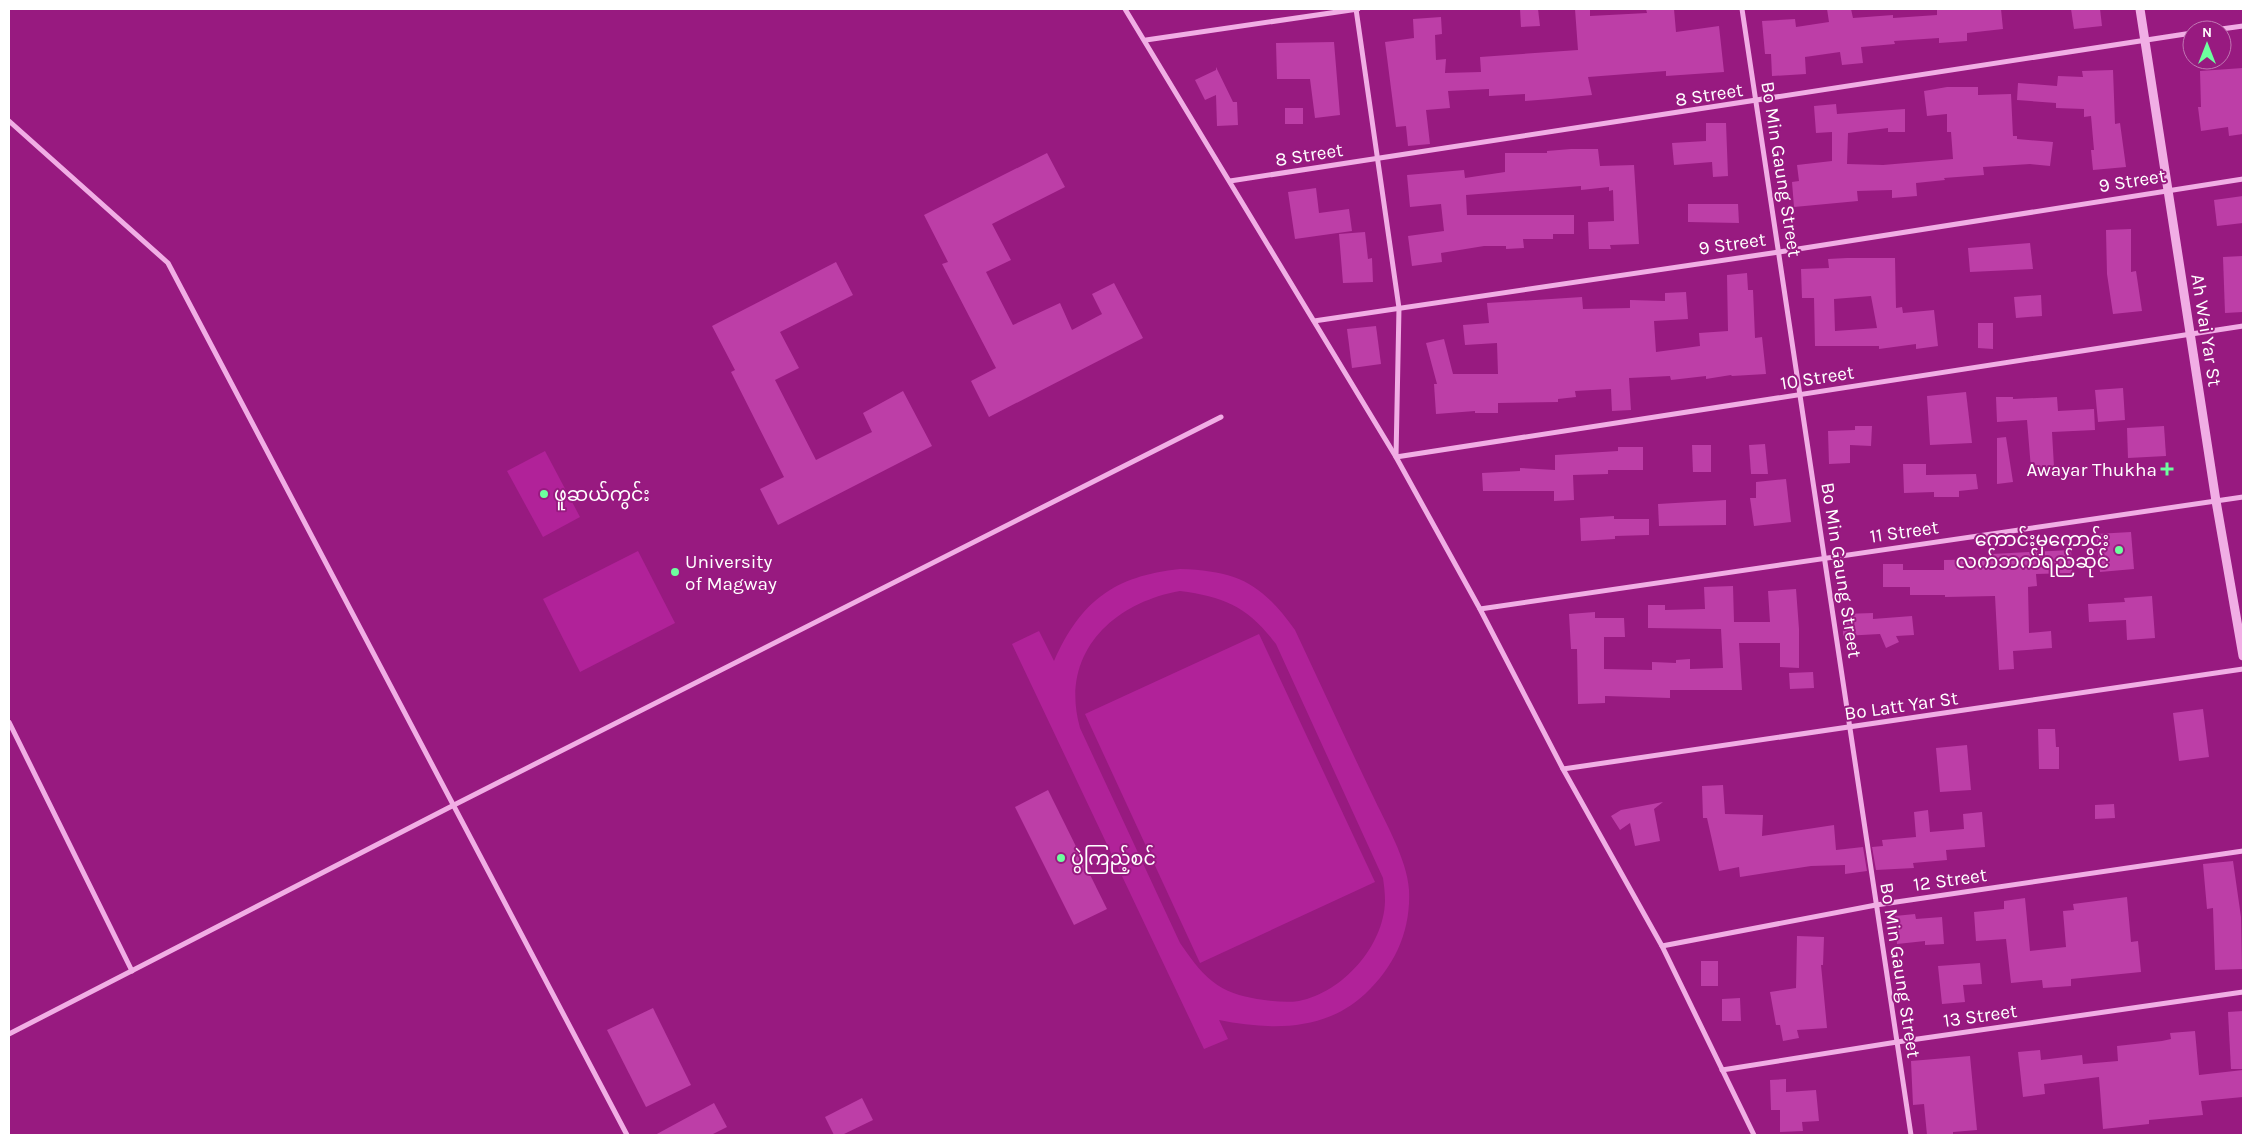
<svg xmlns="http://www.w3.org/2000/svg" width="2252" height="1144" viewBox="0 0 2252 1144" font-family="Karla,'Noto Sans Myanmar',sans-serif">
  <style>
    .green { fill: #b12299; fill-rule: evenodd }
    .building { fill: #bd3ea7; fill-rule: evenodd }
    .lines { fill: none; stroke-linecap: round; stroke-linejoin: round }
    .minor { stroke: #f1aee5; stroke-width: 5 }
    .tertiary { stroke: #f1aee5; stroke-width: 9 }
    .poi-dot { fill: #6dff9e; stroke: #981a80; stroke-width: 2 }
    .labels { text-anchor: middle; stroke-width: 4; stroke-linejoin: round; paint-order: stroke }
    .street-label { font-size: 19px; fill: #fff; stroke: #981a80 }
    .poi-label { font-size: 19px; fill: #fff; stroke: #981a80; text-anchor: start }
  </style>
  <rect width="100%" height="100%" fill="#981a80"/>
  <g class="green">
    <path d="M545,451L580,517L543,537L507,471Z"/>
    <path d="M638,551L675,623L580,672L543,599Z"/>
    <path d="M1180,569C1238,571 1261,583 1295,630C1321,685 1346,740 1372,794C1385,822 1407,859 1409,890C1411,931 1395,966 1365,994C1324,1032 1270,1030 1219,1020L1228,1039L1204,1049L1012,644L1039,631L1054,661C1081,601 1114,576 1180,569ZM1180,591C1225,597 1248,607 1276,644L1383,878C1384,885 1385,893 1385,901C1384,946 1343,992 1299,1001C1286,1003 1270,1001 1257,999C1241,996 1225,992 1212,981C1199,971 1190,957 1180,943L1080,728C1059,654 1112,603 1180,591Z"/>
    <path d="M1259,634L1375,882L1200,963L1085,714Z"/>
  </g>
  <g class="building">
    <path d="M1520,9H1538L1540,26L1521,27Z"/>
    <path d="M1575,9H1590V16L1647,13L1646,9H1674L1676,32L1719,26L1724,72L1666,76V71L1588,77L1592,95L1551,99L1525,101V94L1489,96V89L1448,91L1450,108L1426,110L1430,144L1408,146L1406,126L1396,127L1385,42L1414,38L1413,19L1441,17L1442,34L1435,35L1436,60L1446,59L1445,73L1481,72L1480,57L1578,50Z"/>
    <path d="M1827,9H1851L1853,18L1893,15V18L1937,15V9H2001L2003,29L1967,33V41L1939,43V38L1894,41L1895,44L1861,47L1863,63L1842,65L1840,52L1805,57L1806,74L1772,76L1771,54H1765L1762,21L1795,19L1796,27L1829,22Z"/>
    <path d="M2071,9H2100L2102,26L2074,29Z"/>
    <path d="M1334,42L1340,115L1315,118L1310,79H1277L1276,43Z"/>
    <path d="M1216,67L1233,102H1237L1238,125L1217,126L1216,95L1205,100L1195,80L1216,70Z"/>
    <path d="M2243,68V134L2229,136L2228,127L2201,131L2198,107H2201L2200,71Z"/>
    <path d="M2113,70L2115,124L2120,123L2126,167L2093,170L2091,150H2094L2091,116L2084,117V109L2056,108V103L2017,100L2018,83L2057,86L2058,76L2083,77L2082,71Z"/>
    <path d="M1947,87H1978V95L2011,94L2013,136H2017V139L2053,142L2050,166L2030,164L1983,167L1984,175L1944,178L1945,180L1916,183L1917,196L1892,198V190L1857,191L1858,201L1794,207L1792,182L1799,181L1797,165L1832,161V132L1816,133L1814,106L1836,104L1837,114L1905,109V132H1888V128L1848,133L1847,164L1883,165L1953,159L1951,132H1947V114L1927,116L1924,91Z"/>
    <rect x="1285" y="108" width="18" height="16"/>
    <path d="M1706,123H1726L1728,176L1713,177L1712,162L1674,165L1672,143L1706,141Z"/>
    <path d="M1571,149H1598L1600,166L1634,165L1639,244L1610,245L1611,249H1589L1588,222L1614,221L1613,190L1609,191V187L1581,190V186L1466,195L1467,215H1574V234H1553V239H1523L1524,248L1506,249V246H1484L1441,253L1442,262L1412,266L1408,236L1444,231L1441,204L1410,207L1407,175L1464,170L1465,178L1505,172V153H1547V151Z"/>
    <path d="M1047,153L1065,187L992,224L1011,260L986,272L1013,325L1060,303L1072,330L1102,314L1092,294L1114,283L1143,338L989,417L971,381L996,368L942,264L948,262L924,215Z"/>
    <path d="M1316,188L1319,213L1349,209L1352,231L1295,239L1288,192Z"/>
    <path d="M2243,196V223L2217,226L2214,200Z"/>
    <path d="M1688,204H1738L1739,223L1688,222Z"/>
    <path d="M2131,229V272L2136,271L2142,311L2113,314L2107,274L2106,230Z"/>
    <path d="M1365,232L1368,259L1372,258L1373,282L1343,283L1339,234Z"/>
    <path d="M2030,243L2033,269L1970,272L1968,248Z"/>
    <path d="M2243,256V312L2225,313L2223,257Z"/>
    <path d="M1847,258H1895L1896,308L1902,307L1903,313L1934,310L1938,346L1916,349V344L1879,349V346H1815L1814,298H1802L1801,269L1829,268L1828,259ZM1871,296L1877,328L1835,331L1834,299Z"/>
    <path d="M836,262L853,295L780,332L799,368L775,380L816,460L872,432L863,413L903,391L932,446L778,525L760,489L784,477L731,372L735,370L712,326Z"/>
    <path d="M1747,273L1748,290H1753L1755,338L1762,337L1766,374L1732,376L1731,375L1706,379V376L1671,380L1670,376L1629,378L1631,410L1612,411L1611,389L1575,391L1576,397L1558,399V402L1498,403V413H1475V411L1436,414L1434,384H1437L1426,343L1444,339L1453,374H1498L1497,343L1465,345L1463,325L1489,323L1487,303L1582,297L1583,309L1630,308V300L1665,301V293L1686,292L1688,319L1654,321L1656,352L1700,346L1699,333L1728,331L1727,275Z"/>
    <path d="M2041,295L2042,316L2016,318L2014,297Z"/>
    <path d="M1978,323H1993V349L1978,348Z"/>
    <path d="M1376,326L1381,364L1352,368L1347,329Z"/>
    <path d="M2123,388L2125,420L2098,422L2095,390Z"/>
    <path d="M1966,392L1972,443L1930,445L1927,396Z"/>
    <path d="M1996,397H2013V399L2057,397L2058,411L2094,409L2095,430L2052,432L2054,467L2031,469L2027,420L1997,422Z"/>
    <path d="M1855,426H1872L1871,446L1850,445V463L1829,464L1828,431L1855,430Z"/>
    <path d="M2164,426L2166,456L2128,458L2127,428Z"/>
    <path d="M2006,437L2013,482L1997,484V438Z"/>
    <path d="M1765,444L1768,474H1751L1749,445Z"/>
    <path d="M1692,445H1711V472H1693Z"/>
    <path d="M1618,447H1643V470H1608V474L1573,475L1574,500L1554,501V491H1483L1482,473L1520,471V468L1555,470V455L1618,451Z"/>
    <path d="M1903,464H1926V475L1976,474L1978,489L1959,491V497H1934V492L1904,493Z"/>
    <path d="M1786,479L1791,522L1754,526L1750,498H1756V482Z"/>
    <path d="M1726,500V525L1659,526L1658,504Z"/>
    <path d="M1614,516V519H1649V535L1615,536V539L1581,541L1580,518Z"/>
    <path d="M2131,532L2134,569L2100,572L2096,534Z"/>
    <path d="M2071,550L2072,573L2036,574L2037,586L2028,587L2029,633L2051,631L2052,648L2013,651L2014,669L1999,670L1995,596L1945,597V595H1910V587H1883V564H1903V570H1944V560L1992,559V554Z"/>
    <path d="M1733,586L1734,622H1770L1768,591L1796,589L1799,629V668L1780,667V643H1739L1742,690H1670V698L1605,696V703L1578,704L1577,649H1571L1569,614L1595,612V618H1624L1625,637H1604V669L1652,670V662L1676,663V660L1690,659V669L1723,668L1721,629L1648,628V605H1665V610L1705,609L1704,587Z"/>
    <path d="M2152,596L2155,638L2127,640L2126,620L2089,622L2088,604L2125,602L2124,598Z"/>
    <path d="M1873,613V619L1912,616L1914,635L1896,636L1899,642L1886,648L1880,634L1843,636V614Z"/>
    <path d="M1813,672L1814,688L1790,689L1789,673Z"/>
    <path d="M2203,709L2209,757L2179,761L2173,713Z"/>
    <path d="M2038,729H2055L2056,747H2059V769H2039Z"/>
    <path d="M1967,745L1971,790L1940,792L1936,748Z"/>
    <path d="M1723,785L1725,814L1763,815L1762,836L1834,825L1836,850L1863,847L1867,871L1845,874V865L1811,866L1740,877L1739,867L1719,871L1707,818H1703L1702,786Z"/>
    <path d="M1048,790L1107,909L1074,925L1015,807Z"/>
    <path d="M1663,802L1654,809L1660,841L1635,846L1630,823L1620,830L1611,816L1621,810Z"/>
    <path d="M2114,804L2115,818L2095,819V805Z"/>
    <path d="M1928,810L1930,832L1964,829L1963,814L1982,812L1985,847L1946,850L1947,860L1913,863L1914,868L1876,870L1872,847L1883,846L1882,840L1916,837L1914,812Z"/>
    <path d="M2233,861L2241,917L2242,969L2215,970L2213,908L2207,909L2203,864Z"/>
    <path d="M2127,897L2131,942L2138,941L2141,972L2071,979V986L2043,988L2042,980L2011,983L2006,939L1976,941L1974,912L2004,909V901L2025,898L2030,951L2066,947L2063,911L2074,910L2073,904Z"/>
    <path d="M1915,914L1916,919L1942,917L1944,944L1925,945V941L1897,944L1895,916Z"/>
    <path d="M1797,936L1824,937L1823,965H1821L1827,1028L1797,1030L1799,1038L1783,1041L1780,1025H1776L1770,992L1796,988Z"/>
    <rect x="1701" y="961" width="17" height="25"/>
    <path d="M1980,963L1982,984L1963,985L1965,1002L1942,1004L1938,966Z"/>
    <path d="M1740,998L1741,1021H1722V999Z"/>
    <path d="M653,1008L691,1085L646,1107L607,1030Z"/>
    <path d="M2243,1011V1069H2231L2228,1012Z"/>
    <path d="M2195,1031L2199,1075L2243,1070V1097L2201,1101L2203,1115L2149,1120V1124L2103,1129L2099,1077L2044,1084L2045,1094L2023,1097L2018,1052L2040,1050L2041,1060L2082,1055L2083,1064L2118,1061L2117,1046L2162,1041L2171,1039L2170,1033Z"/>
    <path d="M1970,1056L1977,1130L1953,1132V1135H1927L1924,1104L1913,1105L1911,1061Z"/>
    <path d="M1786,1079V1092L1816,1090L1819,1121L1802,1122L1803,1131L1780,1132V1110H1771L1770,1080Z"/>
    <path d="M862,1098L873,1120L842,1135H834L825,1117Z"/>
    <path d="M714,1103L727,1127L711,1135H655Z"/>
  </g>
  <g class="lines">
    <g class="minor">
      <path d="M1125,9L1396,457L2243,326"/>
      <path d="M1356,9L1399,308L1396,457L1480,609L1563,769L1662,946L1754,1135"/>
      <path d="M1742,9L1911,1135"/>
      <path d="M2214,30L2243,26"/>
      <path d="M1146,40L1358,9"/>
      <path d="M9,121L168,263L627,1135"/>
      <path d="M1230,181L2192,33"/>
      <path d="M1314,321L1779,252L2243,179"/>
      <path d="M1480,609L2243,497"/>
      <path d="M9,722L132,971"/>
      <path d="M1563,769L2243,669"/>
      <path d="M1662,946L1876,905L2243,851"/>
      <path d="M9,1034L454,805L1221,417"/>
      <path d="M1722,1070L1897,1042L2243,992"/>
    </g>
    <path class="tertiary" d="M2140,9L2216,501L2243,656"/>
  </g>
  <g class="poi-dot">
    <path d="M2164.5 461.5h5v5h5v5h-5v5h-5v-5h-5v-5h5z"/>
    <circle cx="544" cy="494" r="5"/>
    <circle cx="2119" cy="550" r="5"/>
    <circle cx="675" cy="572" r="5"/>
    <circle cx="1061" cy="858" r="5"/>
  </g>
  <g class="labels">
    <g class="street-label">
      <text transform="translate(1709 94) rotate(-9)" y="7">8 Street</text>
      <text transform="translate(1309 154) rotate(-9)" y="7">8 Street</text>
      <text transform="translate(1782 169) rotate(81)" y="7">Bo Min Gaung Street</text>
      <text transform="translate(2132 180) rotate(-9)" y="7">9 Street</text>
      <text transform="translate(1732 243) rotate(-8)" y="7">9 Street</text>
      <text transform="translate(2207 330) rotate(81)" y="7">Ah Wai Yar St</text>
      <text transform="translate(1817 377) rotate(-9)" y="7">10 Street</text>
      <text transform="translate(1904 531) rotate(-8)" y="7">11 Street</text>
      <text transform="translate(1842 570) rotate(81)" y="7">Bo Min Gaung Street</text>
      <text transform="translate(1901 705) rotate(-8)" y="7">Bo Latt Yar St</text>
      <text transform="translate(1950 879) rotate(-8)" y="7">12 Street</text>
      <text transform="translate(1901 970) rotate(81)" y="7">Bo Min Gaung Street</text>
      <text transform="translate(1980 1015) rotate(-8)" y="7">13 Street</text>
    </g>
    <g class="poi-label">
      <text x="2157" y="476" text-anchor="end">Awayar Thukha</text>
      <text x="554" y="501">ဖူဆယ်ကွင်း</text>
      <text x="2109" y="546" text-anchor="end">ကောင်းမှကောင်း<tspan x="2109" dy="22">လက်ဘက်ရည်ဆိုင်</tspan></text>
      <text x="685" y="568">University<tspan x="685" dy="22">of Magway</tspan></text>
      <text x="1071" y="865">ပွဲကြည့်စင်</text>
    </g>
  </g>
  <rect width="2252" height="1144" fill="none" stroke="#ffffff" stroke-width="20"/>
  <g transform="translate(2207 45)"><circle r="24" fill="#981a80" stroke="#c176b3"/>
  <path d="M0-4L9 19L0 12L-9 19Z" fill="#6dff9e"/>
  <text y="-8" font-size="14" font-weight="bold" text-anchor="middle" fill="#ffffff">N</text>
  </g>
</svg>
